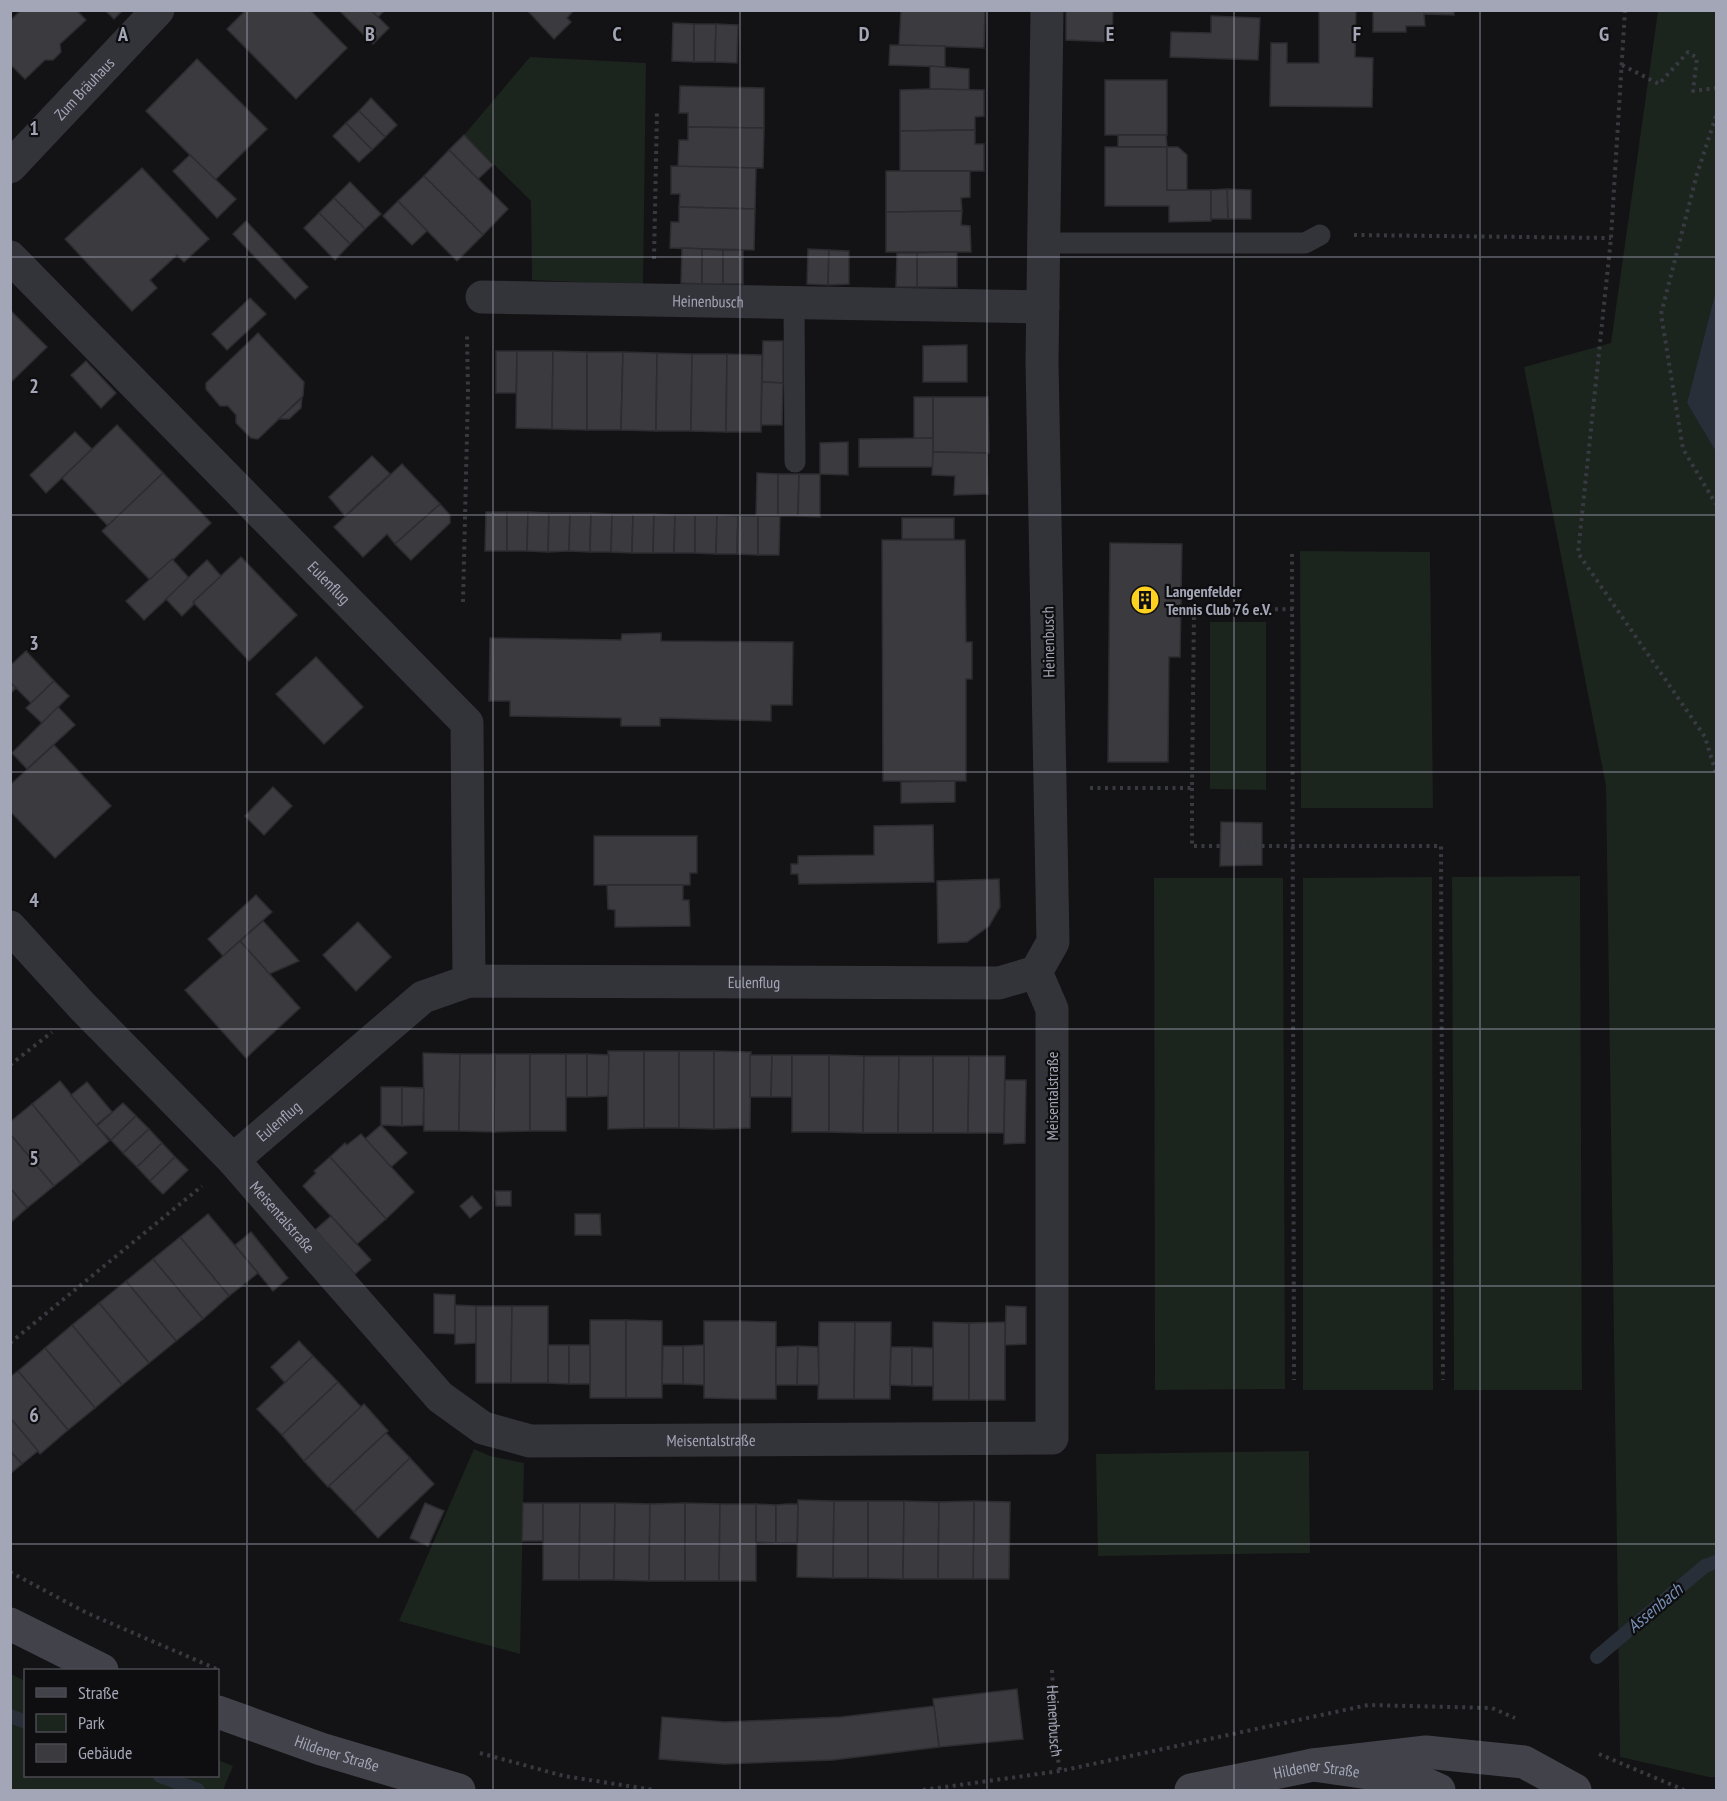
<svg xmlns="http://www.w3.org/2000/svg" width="1727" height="1801" viewBox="0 0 1727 1801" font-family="'PT Sans Narrow',sans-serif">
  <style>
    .green { fill: #1c241e }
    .water { fill: #282f39 }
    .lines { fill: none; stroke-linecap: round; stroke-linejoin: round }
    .stream { stroke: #282f39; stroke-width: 14 }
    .building { fill: #3a3a3f; stroke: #2d2c30; stroke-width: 1.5 }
    .path { stroke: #393a41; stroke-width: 4; stroke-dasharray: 3 4.5; stroke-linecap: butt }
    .service { stroke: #33333a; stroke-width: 21 }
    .minor { stroke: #33333a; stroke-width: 33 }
    .secondary { stroke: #41424a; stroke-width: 33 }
    .grid { fill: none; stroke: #a3a6b6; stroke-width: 1.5; stroke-opacity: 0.55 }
    .labels { text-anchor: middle; stroke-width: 4.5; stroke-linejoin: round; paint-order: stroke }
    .street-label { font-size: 16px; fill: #a3a6b6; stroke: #0e0d0f }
    .poi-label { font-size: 16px; font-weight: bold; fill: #a3a6b6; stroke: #0e0d0f; text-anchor: start }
    .water-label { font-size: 18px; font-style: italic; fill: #768fb4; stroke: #0e0d0f }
    .grid-label { font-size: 20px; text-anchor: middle; font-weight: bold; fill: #a3a6b6; stroke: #0e0d0f; stroke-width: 4.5; stroke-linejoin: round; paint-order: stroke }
  </style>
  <rect width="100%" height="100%" fill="#131214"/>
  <g class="green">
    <path d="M1658,11H1716V290L1687,403L1716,452V1777H1709L1620,1757L1606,786L1524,367L1611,343Z"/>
    <path d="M530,57L646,63L643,285L532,280L531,201L464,135Z"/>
    <path d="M1300,551L1430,552L1433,808H1301Z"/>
    <path d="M1210,622H1266V790L1210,789Z"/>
    <path d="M1580,876L1582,1390H1454L1452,877Z"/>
    <path d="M1432,877L1433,1390H1303V878Z"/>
    <path d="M1154,878H1283L1285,1389L1155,1390Z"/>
    <path d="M474,1449L490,1456L524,1463L520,1654L399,1621Z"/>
    <path d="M1309,1451L1310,1553L1098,1556L1096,1454Z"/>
    <path d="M11,1674L25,1681L26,1776H218V1760L233,1766L223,1790H11Z"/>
  </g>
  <path class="water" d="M1716,290V452L1687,403Z"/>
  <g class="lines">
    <g class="stream">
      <path d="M1597,1657L1705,1566L1716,1562"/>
      <path d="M10,1716L26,1722"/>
      <path d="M160,1776L198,1790"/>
    </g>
  </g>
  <g class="building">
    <path d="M21,10H76L86,20L60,44L61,52L53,60H45L25,79L10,64V21Z"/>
    <path d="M105,10H123L114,19Z"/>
    <path d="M246,10H310L347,48L296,99L227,29Z"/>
    <path d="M339,10H371L389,28L373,44Z"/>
    <path d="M371,10H385L378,17Z"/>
    <path d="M527,10H574L567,18L571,22L554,39Z"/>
    <path d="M901,10H985L984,48L899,45Z"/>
    <path d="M1066,10H1113L1112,42L1066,40Z"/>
    <path d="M1319,10H1356L1355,57L1373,58L1372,107L1270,106L1271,43H1287V63H1319Z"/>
    <path d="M1373,10H1454V15L1424,14L1425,26H1406V32H1373Z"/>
    <path d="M1211,16L1260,18L1258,60L1170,57L1171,32L1211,33Z"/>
    <path d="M673,23L694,24V62L672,61Z"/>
    <path d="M694,24H716L715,62H694Z"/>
    <path d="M716,24L738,25L737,63L715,62Z"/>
    <path d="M890,45L945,46V67L889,65Z"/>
    <path d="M197,59L267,129L215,180L146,111Z"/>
    <path d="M930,66L969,69V90L930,89Z"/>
    <rect x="1105" y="80" width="62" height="55"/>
    <path d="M680,86L764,88V128L688,127V113H679Z"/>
    <path d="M930,89L984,90V116L975,117V130L900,131V90Z"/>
    <path d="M371,98L397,125L385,137L359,111Z"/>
    <path d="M359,111L385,137L372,150L346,123Z"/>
    <path d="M346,123L372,150L359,162L333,136Z"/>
    <path d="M688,127L764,128L763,168L678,167L679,140H688Z"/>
    <path d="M975,130V144H984V171H900V131Z"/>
    <path d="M464,135L493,165L478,179L449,150Z"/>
    <path d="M1118,135H1166L1167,147H1118Z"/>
    <path d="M1105,147H1167V190H1211V221L1169,222V206H1105Z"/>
    <path d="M1167,147H1178L1187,155V190H1167Z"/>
    <path d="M449,150L508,209L483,235L424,176Z"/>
    <path d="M190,155L236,199L217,218L173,171Z"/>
    <path d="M671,166L756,168L755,209L679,207L680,194H671Z"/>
    <path d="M142,168L209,239L184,262L177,255L150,280L157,288L132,311L65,239Z"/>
    <path d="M886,171H970V197L961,198L962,211L886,212Z"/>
    <path d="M424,176L483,235L457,261L398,201Z"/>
    <path d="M350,182L381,214L365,229L334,198Z"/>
    <path d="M1227,189L1251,190V219H1228Z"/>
    <path d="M1227,189L1228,219H1211V190Z"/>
    <path d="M334,198L365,229L350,244L319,213Z"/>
    <path d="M398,201L427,231L412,245L383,216Z"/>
    <path d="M679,207L755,209L754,250L670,248L671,222H679Z"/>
    <path d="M962,211L961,225L970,226L971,252H886V212Z"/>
    <path d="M319,213L350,244L335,260L304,228Z"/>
    <path d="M246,221L308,287L295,299L233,234Z"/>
    <path d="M682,248L702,249V284L681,283Z"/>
    <path d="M702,249L723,250V284H702Z"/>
    <path d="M808,249L829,250L828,285L807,284Z"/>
    <rect x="723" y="250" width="20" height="34"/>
    <path d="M829,250L849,251V284L828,285Z"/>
    <path d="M957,252V287H917V253Z"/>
    <path d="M897,253H917V287H896Z"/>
    <path d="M250,298L266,314L227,350L212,334Z"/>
    <path d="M10,310L47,347L10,383Z"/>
    <path d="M258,333L304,382L303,396L258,439L251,438L236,423V415L228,406H220L206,389V383Z"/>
    <path d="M763,341H783V383L762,382Z"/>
    <path d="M967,345V382H923V346Z"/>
    <path d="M496,351H517L516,393H496Z"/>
    <path d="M517,351H553L552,429L516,428Z"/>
    <path d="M553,351L587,352V430L552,429Z"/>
    <path d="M587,352H623L621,430H587Z"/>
    <path d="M623,352L657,353L656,431L621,430Z"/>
    <path d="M657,353L692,354L691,431H656Z"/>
    <path d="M692,354H727L726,432L691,431Z"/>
    <path d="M727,354L762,355L761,432H726Z"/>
    <path d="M86,361L116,393L101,408L71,375Z"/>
    <path d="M762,382L783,383L782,425H761Z"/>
    <path d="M914,397H933V438L914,439Z"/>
    <path d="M933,397H988L989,453L933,452Z"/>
    <path d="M302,398L301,408L289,419H279Z"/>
    <path d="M117,425L163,473L108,526L62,478Z"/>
    <path d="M75,432L92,449L46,493L30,475Z"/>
    <path d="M933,438V467H859V439Z"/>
    <path d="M848,442V475L820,474V443Z"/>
    <path d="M933,452L987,453L988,494L954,495L955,476L932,475Z"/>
    <path d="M372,456L390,474L345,516L329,497Z"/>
    <path d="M402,464L440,504L395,544L387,534L363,557L334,527Z"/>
    <path d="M163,473L211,523L151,581L102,531Z"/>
    <path d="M757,473L778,474V516H756Z"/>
    <path d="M778,474H799L798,516H778Z"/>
    <path d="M799,474H820V517L798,516Z"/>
    <path d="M440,504L450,515V523L411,560L395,544Z"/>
    <path d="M486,512H507V551H485Z"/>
    <path d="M507,512H528L527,551H507Z"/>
    <path d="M528,512L549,513L548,552L527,551Z"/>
    <path d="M549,513H570L569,551L548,552Z"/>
    <path d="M570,513H591L590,552L569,551Z"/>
    <path d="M591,513L612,514L611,552H590Z"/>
    <path d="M612,514H633L632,553L611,552Z"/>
    <path d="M633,514H654L653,553H632Z"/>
    <path d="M654,514L675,515L674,553H653Z"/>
    <path d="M675,515H695V553H674Z"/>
    <path d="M695,515H717L716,554L695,553Z"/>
    <path d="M717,515L738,516L737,554H716Z"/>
    <path d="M738,516H758V555L737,554Z"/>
    <path d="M758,516H780L779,555H758Z"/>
    <rect x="902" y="518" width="52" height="21"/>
    <path d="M882,540H965L966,642H972V679H966V781H883Z"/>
    <path d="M1110,543L1182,544L1180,657H1169L1168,762H1108Z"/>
    <path d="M241,557L297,615L249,661L193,602Z"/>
    <path d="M172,559L189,578L144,620L126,601Z"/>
    <path d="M207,560L221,576L193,602L194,604L182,616L166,599Z"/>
    <path d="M661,633V641L793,642L792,705H771V721L660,718V726H621V718L510,716V701H489L490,638L621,640L622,634Z"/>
    <path d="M26,651L54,681L31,703L10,682V666Z"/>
    <path d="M316,657L363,707L324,744L276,694Z"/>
    <path d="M54,681L69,696L42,723L26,708Z"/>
    <path d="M10,682L16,688L10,694Z"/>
    <path d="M58,707L75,725L27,769L12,753Z"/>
    <path d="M54,745L111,806L55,858L10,811V785Z"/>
    <path d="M955,781V802L901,803V782Z"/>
    <path d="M273,787L292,806L264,835L245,816Z"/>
    <path d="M1221,822L1262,823V865L1220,866Z"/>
    <path d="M933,825L934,882L799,884L798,874H791V864H798V856L874,855V826Z"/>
    <path d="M594,836H697V873H690V885H594Z"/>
    <path d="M999,879L1000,907L989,926L967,942L938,943L937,881Z"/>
    <path d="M607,885H683V900H689L690,926L615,927V910L608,909Z"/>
    <path d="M256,895L272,912L223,956L208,939Z"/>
    <path d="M263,921L299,961L269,974L240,941Z"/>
    <path d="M358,922L391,957L356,991L323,955Z"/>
    <path d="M240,941L300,1008L246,1058L185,990Z"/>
    <path d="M608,1051H644V1128L608,1129Z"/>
    <rect x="644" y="1051" width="35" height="77"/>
    <path d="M679,1051H714V1129L679,1128Z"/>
    <path d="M714,1051L751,1052L750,1128L714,1129Z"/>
    <path d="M423,1053L460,1054L459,1131H424Z"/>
    <path d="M460,1054H495L494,1132L459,1131Z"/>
    <path d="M495,1054H530V1131L494,1132Z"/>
    <rect x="530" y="1054" width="36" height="77"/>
    <rect x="566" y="1054" width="21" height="43"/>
    <path d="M587,1054L609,1055L608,1096L587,1097Z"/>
    <path d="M750,1055H772L771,1097H750Z"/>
    <path d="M772,1055H792V1097H771Z"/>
    <rect x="792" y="1055" width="37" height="77"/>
    <path d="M829,1055L864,1056L863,1133L829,1132Z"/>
    <path d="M864,1056H899L898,1133H863Z"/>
    <path d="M899,1056H933V1133H898Z"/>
    <path d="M933,1056H969L968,1133H933Z"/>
    <path d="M969,1056H1005L1004,1133H968Z"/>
    <path d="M1005,1080H1026L1025,1143L1004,1144Z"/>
    <path d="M60,1081L109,1141L81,1164L32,1104Z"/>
    <path d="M87,1082L112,1112L96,1125L71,1095Z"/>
    <path d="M381,1087H402V1126L381,1125Z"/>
    <path d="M402,1087L424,1088L423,1125L402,1126Z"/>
    <path d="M123,1103L136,1116L111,1140L97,1126Z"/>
    <path d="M32,1104L81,1164L54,1186L10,1134V1122Z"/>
    <path d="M136,1116L149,1129L123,1153L111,1140Z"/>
    <path d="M381,1125L407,1153L391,1167L365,1139Z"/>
    <path d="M149,1129L162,1143L137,1167L123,1153Z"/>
    <path d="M10,1134L54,1186L27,1208L10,1188Z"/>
    <path d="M361,1134L414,1192L386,1219L330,1157L345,1143L347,1145Z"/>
    <path d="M162,1143L175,1157L150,1181L137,1167Z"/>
    <path d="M175,1157L188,1170L163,1194L150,1181Z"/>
    <path d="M330,1157L386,1219L357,1244L303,1186L316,1173L314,1171Z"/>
    <path d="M10,1188L27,1208L10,1223Z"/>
    <path d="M495,1191H511V1206H496Z"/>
    <path d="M472,1196L482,1208L470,1218L460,1206Z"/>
    <path d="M208,1214L258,1273L229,1296L180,1237Z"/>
    <path d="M575,1214H600L601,1235H575Z"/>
    <path d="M331,1216L371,1260L355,1274L315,1230Z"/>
    <path d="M251,1232L288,1278L273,1291L235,1245Z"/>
    <path d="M180,1237L229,1296L203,1319L153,1259Z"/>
    <path d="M153,1259L203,1319L176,1341L126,1281Z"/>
    <path d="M126,1281L176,1341L149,1363L99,1303Z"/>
    <path d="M434,1294L455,1295V1334L434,1333Z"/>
    <path d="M99,1303L149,1363L122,1385L72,1325Z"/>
    <path d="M455,1305L476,1306V1343L455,1344Z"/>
    <path d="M476,1306H512L511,1383H476Z"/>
    <path d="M512,1306H548V1383H511Z"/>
    <path d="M1006,1306L1026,1307V1344L1005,1345Z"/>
    <rect x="590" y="1320" width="36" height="78"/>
    <path d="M626,1320L662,1321V1398H626Z"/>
    <path d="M704,1321H740V1399L704,1398Z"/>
    <path d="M740,1321L776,1322V1399H740Z"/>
    <path d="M819,1322H855L854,1399H818Z"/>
    <path d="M855,1322H891L890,1399H854Z"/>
    <path d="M933,1322L969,1323V1400H933Z"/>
    <path d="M1005,1322V1400H969V1323Z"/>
    <path d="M72,1325L122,1385L95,1408L45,1348Z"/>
    <path d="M299,1341L313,1356L285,1383L271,1367Z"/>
    <path d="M548,1345H569V1384L548,1383Z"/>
    <rect x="569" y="1345" width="21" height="39"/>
    <path d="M704,1345V1385L683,1384V1346Z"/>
    <path d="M663,1346H683V1384H662Z"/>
    <path d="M798,1346L797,1385H776V1347Z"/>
    <path d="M798,1346L818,1347L819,1385H797Z"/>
    <path d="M891,1347H912V1386L890,1385Z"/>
    <path d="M912,1347L933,1348V1386H912Z"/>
    <path d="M45,1348L95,1408L68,1430L18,1371Z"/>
    <path d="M313,1356L338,1382L282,1435L257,1409Z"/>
    <path d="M18,1371L68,1430L40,1454L10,1418V1377Z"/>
    <path d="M338,1382L361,1407L304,1461L282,1435Z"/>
    <path d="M364,1404L388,1431L328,1487L304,1461Z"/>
    <path d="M13,1421L38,1451L22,1464L10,1451V1423Z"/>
    <path d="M386,1433L410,1458L354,1512L329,1486Z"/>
    <path d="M10,1451L22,1464L10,1474Z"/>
    <path d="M410,1458L434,1484L378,1538L354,1512Z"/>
    <path d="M798,1500L834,1501L833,1578L797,1577Z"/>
    <path d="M834,1501H868V1578H833Z"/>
    <path d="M868,1501H904L903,1579L868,1578Z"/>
    <path d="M904,1501L939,1502L938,1579H903Z"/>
    <path d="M974,1501L1010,1502L1009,1579H973Z"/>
    <path d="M974,1501L973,1579H938L939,1502Z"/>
    <path d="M425,1503L444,1511L428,1546L410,1538Z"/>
    <path d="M523,1503H543V1541H522Z"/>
    <path d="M543,1503H580L579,1580H543Z"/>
    <path d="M580,1503H615L614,1580H579Z"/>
    <path d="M615,1503L650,1504L649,1581L614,1580Z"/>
    <path d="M685,1503V1581H649L650,1504Z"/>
    <path d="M685,1503L720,1504L719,1581H685Z"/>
    <path d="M720,1504H756V1581H719Z"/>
    <path d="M756,1504L776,1505V1543L756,1542Z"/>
    <path d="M787,1504H798L797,1543H776V1505Z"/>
    <path d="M1017,1689L1023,1739L939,1747L933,1699Z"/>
    <path d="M934,1706L939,1747L833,1760L724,1764L659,1759L662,1717L725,1722L841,1717Z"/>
  </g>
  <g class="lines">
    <g class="path">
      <path d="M1625,10L1611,238L1578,553L1705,737L1716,773"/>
      <path d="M1622,65L1659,84L1688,52L1697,58L1693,91L1716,88"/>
      <path d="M1716,116L1697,174L1661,314L1683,449L1716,504"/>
      <path d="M1354,235L1611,238"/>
      <path d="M654,259L657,110"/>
      <path d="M1292,554L1294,1380"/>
      <path d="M463,602L468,392L467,336"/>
      <path d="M1090,788H1192L1194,611L1293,609"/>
      <path d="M1192,788V846H1441L1443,1380"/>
      <path d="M10,1065L52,1032"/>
      <path d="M10,1343L202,1186"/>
      <path d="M10,1572L87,1613L219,1670"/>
      <path id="s1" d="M1052,1670L1056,1747L1060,1771"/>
      <path d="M480,1753L564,1776L654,1790"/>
      <path d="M1599,1754L1684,1790"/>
      <path d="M923,1790L1060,1771L1368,1705L1492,1708L1515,1718"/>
    </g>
    <g class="service">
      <path d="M1043,243H1305L1320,235"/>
      <path d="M794,303L795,462"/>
    </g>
    <g class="minor">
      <path id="s2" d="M10,167L158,10"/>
      <path id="s3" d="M10,257L467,723L469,981"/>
      <path id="s4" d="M482,297L1043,307"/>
      <path id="s5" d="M10,927L83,1007L233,1160L440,1397L483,1428L530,1441L1052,1438V1009L1036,972"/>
      <path d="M1036,972L1053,942L1042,362L1047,10"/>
      <path id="s6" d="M233,1160L423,997L469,981L999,983L1036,972"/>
    </g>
    <g class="secondary">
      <path d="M10,1624L102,1670"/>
      <path id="s7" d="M218,1712L321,1749L459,1790"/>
      <path d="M1313,1765L1426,1752L1524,1762L1575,1790"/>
      <path id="s8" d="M1191,1790L1313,1765L1417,1780L1439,1790"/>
    </g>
  </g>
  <path class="grid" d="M247,10V1790M493,10V1790M740,10V1790M987,10V1790M1234,10V1790M1480,10V1790M10,257H1716M10,515H1716M10,772H1716M10,1029H1716M10,1286H1716M10,1544H1716"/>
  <defs>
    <g id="building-disc" transform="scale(1.5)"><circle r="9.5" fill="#ffd220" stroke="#0e0d0f"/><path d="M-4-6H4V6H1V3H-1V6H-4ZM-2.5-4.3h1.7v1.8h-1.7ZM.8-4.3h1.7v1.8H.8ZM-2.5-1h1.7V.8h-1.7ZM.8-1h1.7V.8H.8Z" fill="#111"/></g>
  </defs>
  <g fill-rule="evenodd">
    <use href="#building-disc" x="1145" y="600"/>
  </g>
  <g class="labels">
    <g class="street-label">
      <text dy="6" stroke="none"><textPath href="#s2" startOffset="108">Zum Bräuhaus</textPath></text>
      <text dy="6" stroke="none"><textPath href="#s4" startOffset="226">Heinenbusch</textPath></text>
      <text dy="6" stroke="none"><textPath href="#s3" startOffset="456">Eulenflug</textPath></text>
      <text transform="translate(1048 642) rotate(-91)" y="6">Heinenbusch</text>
      <text dy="6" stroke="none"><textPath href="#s6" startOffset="584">Eulenflug</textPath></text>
      <text transform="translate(1052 1096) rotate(-90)" y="6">Meisentalstraße</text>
      <text dy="6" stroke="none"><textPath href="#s6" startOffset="60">Eulenflug</textPath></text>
      <text dy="6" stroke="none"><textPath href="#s5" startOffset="398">Meisentalstraße</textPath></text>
      <text dy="6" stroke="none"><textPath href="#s5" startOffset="920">Meisentalstraße</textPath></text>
      <text dy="6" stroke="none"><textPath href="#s1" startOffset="51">Heinenbusch</textPath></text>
      <text dy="6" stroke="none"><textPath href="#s7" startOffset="126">Hildener Straße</textPath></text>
      <text dy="6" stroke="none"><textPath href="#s8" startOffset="128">Hildener Straße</textPath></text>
    </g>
    <g class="poi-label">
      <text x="1166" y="597">Langenfelder<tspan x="1166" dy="18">Tennis Club 76 e.V.</tspan></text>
    </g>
    <g class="water-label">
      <text transform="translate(1655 1608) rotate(-40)" y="6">Assenbach</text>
    </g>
  </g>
  <g class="grid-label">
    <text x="123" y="41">A</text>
    <text x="370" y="41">B</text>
    <text x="617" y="41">C</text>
    <text x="864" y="41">D</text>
    <text x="1110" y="41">E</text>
    <text x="1357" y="41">F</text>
    <text x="1604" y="41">G</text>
    <text x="34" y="135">1</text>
    <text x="34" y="393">2</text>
    <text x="34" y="650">3</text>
    <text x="34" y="907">4</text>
    <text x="34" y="1165">5</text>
    <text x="34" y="1422">6</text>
  </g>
  <rect width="1727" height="1801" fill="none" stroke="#a3a6b6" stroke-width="24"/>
  <rect x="24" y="1669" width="195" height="108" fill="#0e0d0f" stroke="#4a4a52" stroke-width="1.5"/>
  <rect x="36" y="1688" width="30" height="9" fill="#41424a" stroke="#4a4a52" stroke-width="1.5"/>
  <text x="78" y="1699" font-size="18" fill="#a3a6b6">Straße</text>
  <rect x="36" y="1714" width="30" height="18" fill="#1c241e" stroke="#4a4a52" stroke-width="1.5"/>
  <text x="78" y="1729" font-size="18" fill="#a3a6b6">Park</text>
  <rect x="36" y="1744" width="30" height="18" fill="#3a3a3f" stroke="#4a4a52" stroke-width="1.5"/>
  <text x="78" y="1759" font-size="18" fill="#a3a6b6">Gebäude</text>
</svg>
